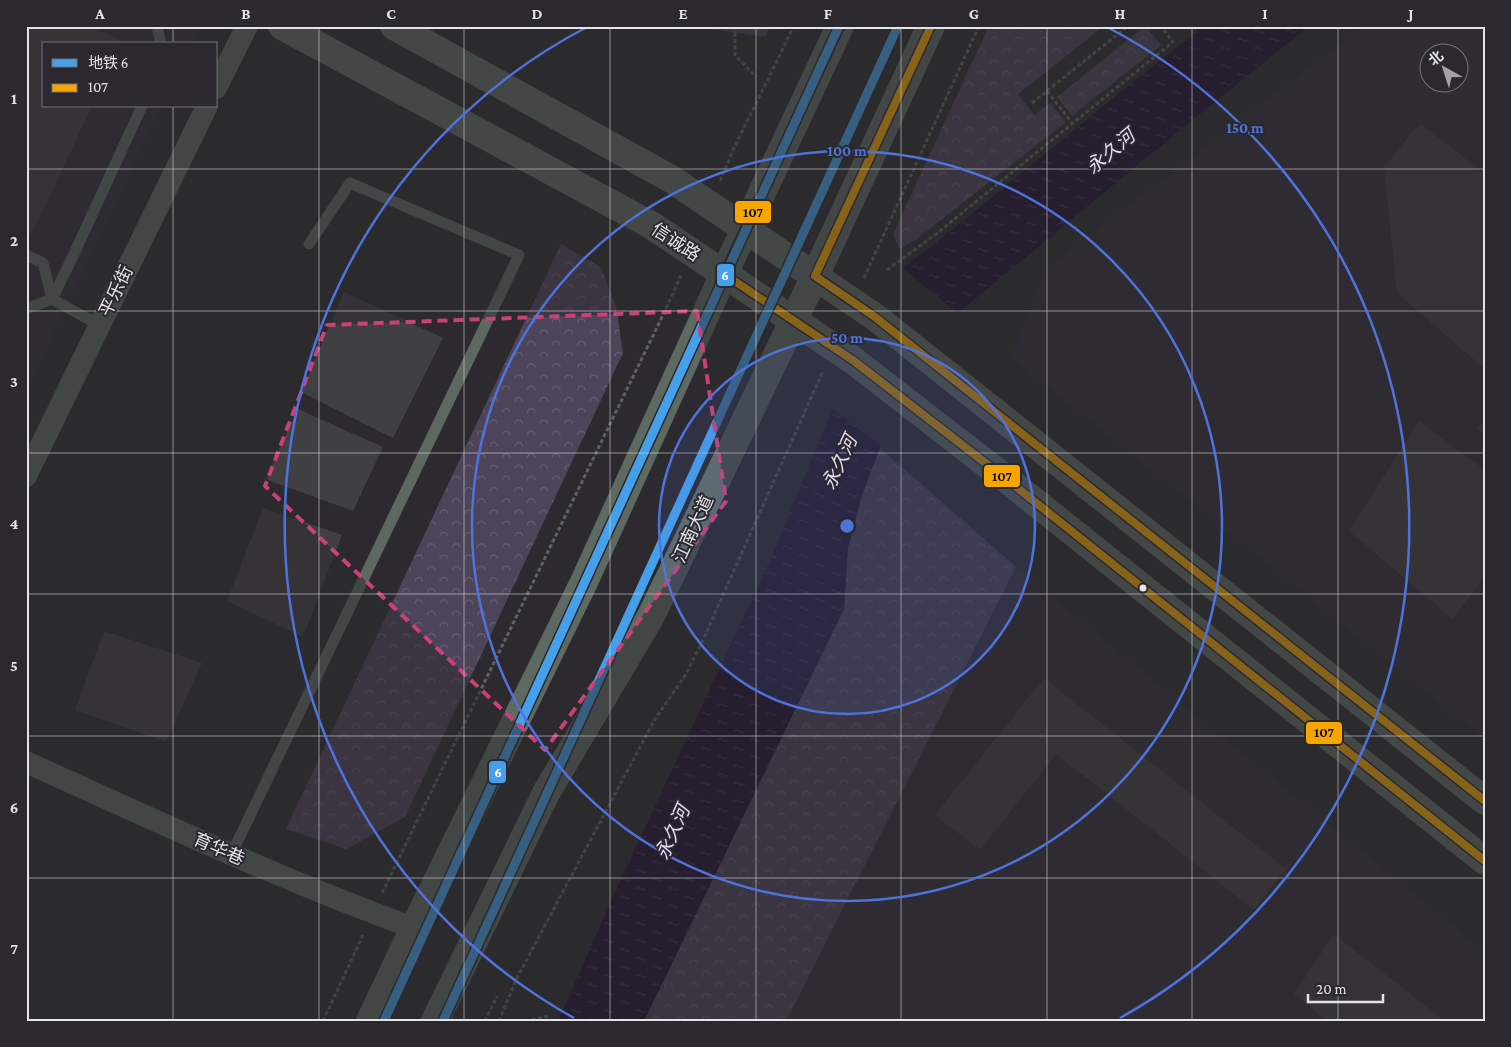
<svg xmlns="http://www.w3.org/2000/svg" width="1511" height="1047" viewBox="0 0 1511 1047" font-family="'Crimson Pro','Noto Sans SC',serif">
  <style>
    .built { fill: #312d38; fill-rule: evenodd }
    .forest { fill: url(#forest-crowns) }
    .water { fill: url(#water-ripples) }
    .pier { fill: #2c2a2e }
    .building { fill: #403f42 }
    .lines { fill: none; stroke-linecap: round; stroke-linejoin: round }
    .path { stroke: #5e6261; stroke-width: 3; stroke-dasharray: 4 2.5; stroke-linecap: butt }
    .service { stroke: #5d6861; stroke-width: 11 }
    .minor { stroke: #5d6861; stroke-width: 22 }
    .secondary { stroke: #5f6b64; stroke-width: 28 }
    .primary { stroke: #5e6962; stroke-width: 28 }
    .bus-1-casing { stroke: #2b292f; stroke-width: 11 }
    .bus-1 { stroke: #f7a600; stroke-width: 8 }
    .metro-1-casing { stroke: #2b292f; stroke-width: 12 }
    .metro-1 { stroke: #46a0e9; stroke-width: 9 }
    .marked { fill: none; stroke: #c94177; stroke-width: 4; stroke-dasharray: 10 6; stroke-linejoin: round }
    .grid { fill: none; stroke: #e4e3e7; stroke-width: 1; stroke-opacity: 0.55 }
    .ring { fill: none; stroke: #4f73dc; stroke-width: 2.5 }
    .bus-dot { fill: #e4e3e7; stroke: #2b292f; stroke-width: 2 }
    .labels { text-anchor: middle; stroke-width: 4; stroke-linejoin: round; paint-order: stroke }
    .street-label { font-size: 18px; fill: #e4e3e7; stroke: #2b292f }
    .water-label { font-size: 19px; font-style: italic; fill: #e5dbf7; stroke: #2b292f }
    .centre { fill: #4f73dc; stroke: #2b292f; stroke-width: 2.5 }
    .ring-label { font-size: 15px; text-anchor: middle; font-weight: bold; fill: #4f73dc; stroke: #2b292f; stroke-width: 4; stroke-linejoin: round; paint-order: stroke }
    .line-badge { stroke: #2b292f; stroke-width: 2 }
    .badge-label { font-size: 14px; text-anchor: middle; font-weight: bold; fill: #fff }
    .pale-badge-label { font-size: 14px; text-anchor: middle; font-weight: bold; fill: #111 }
    .neatline { fill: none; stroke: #e4e3e7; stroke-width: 2 }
    .grid-label { font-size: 16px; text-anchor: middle; font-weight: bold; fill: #e4e3e7 }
  </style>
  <defs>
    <pattern id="forest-crowns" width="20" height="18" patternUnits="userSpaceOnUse" patternTransform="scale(1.25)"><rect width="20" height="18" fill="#4d445a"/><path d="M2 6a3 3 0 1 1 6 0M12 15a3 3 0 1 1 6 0" fill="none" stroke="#665f72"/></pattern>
    <pattern id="water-ripples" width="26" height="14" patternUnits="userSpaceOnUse" patternTransform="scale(1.25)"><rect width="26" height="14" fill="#201132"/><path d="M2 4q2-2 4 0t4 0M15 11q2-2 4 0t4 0" fill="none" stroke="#403450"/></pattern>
  </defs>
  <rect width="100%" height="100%" fill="#2c2a2e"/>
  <g class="built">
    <path d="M26,26H200L191,44H44V106H162L26,392Z"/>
    <path d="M1364,26H1485V739L1011,357L1044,270ZM1428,52H1458V82H1428Z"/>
    <path d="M1016,567L1485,952V1021H786Z"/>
  </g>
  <g class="forest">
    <path d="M690,26H770L765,37Z"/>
    <path d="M989,26H1104L1018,94L1034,115L1050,103L1066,122L914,241L900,249L893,234Z"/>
    <path d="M1145,26L1161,45L1072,116L1057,97Z"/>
    <path d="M561,244L601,267L616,306L623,353L405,817L346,849L286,829Z"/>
    <path d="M880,448L1016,567L786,1021H644L844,609L848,549L862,495Z"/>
  </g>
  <path class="water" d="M1204,26H1309L1179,131L958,313L880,448L862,495L848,549L844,609L644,1021H558L620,881L773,554L831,412L902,269L953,229L1140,76Z"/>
  <path class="pier" d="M900,266L960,315L883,447L831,408Z"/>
  <g class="building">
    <path d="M26,26H90L122,41L121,44H44V106H92L32,234L26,231Z"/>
    <path d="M1420,123L1481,171L1485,166V369L1397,293L1384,167Z"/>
    <path d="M344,292L443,338L393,438L301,392Z"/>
    <path d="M298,409L383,447L353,511L265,479Z"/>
    <path d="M1485,418V435L1477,429Z"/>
    <path d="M1419,421L1485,470V575L1453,619L1349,531Z"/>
    <path d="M263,508L342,535L303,637L227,601Z"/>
    <path d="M104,631L202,663L166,742L75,710Z"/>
    <path d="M1044,678L1286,869L1254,910L1056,754L980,850L935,815Z"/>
    <path d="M1334,934L1445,1021H1327L1294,994Z"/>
  </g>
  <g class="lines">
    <g class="path">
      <path d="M735,26V55L756,77"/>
      <path d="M1047,91L1073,124"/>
      <path d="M1032,103L1128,26"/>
      <path d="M720,181L734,148L794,26"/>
      <path d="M887,270L936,234L1173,42L1160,26"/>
      <path d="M864,278L979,26"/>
      <path d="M382,893L664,313L681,275"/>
      <path d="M323,1021L363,935"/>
      <path d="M485,1021L497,996"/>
      <path d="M499,1021L517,978L655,719L686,674L703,640L823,371"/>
      <path d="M525,1021L549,1016"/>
    </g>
    <g class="service">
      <path d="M157,26L161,44"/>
      <path d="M26,255L43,263L52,299L26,309"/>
      <path d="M99,325L52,299L73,256L142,106"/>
      <path d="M231,855L519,255L350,183L309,244"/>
    </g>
    <g class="minor">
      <path d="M216,88L247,26"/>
      <path d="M26,476L207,106"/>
      <path d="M26,762C154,820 282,880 414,928"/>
    </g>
    <g class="secondary">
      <path d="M282,26L651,225L854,361L1015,486L1485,861"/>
      <path d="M394,26L673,180L875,317L1485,801"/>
    </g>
    <g class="primary">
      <path d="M370,1021L414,928L584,582L724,274L840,26"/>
      <path d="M435,1021L546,793L651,616L815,276L931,26"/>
    </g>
    <g class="bus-1-casing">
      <g id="bus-1">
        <path d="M840,26L724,274L854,361L1015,486L1485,861"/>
        <path d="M931,26L815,276L875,317L1485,801"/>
      </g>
    </g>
    <use href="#bus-1" class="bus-1"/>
    <g class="metro-1-casing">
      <g id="metro-1">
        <path d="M384,1021L839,26"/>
        <path d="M443,1021L898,26"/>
      </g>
    </g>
    <use href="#metro-1" class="metro-1"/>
  </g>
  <path d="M0 0H1511V1047H0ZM697,311L726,501L545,750L265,486L327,325Z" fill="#2c2a2e" fill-opacity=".55" fill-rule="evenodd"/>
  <path class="marked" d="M697,311L726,501L545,750L265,486L327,325Z"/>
  <path class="grid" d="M173,26V44M319,26V1021M464,26V1021M610,26V1021M756,26V1021M901,26V1021M1047,26V1021M1192,26V1021M1338,26V1021M173,106V1021M26,169H1485M26,311H1485M26,453H1485M26,594H1485M26,736H1485M26,878H1485"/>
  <circle cx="847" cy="526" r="188" fill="#4f73dc" fill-opacity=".12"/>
  <g class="ring">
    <circle cx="847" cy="526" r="188"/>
    <circle cx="847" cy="526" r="375"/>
    <path d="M574 1018A563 563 0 0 1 587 27M1107 27A563 563 0 0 1 1120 1018"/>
  </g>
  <circle class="bus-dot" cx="1143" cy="588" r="4.5"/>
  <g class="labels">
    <g class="street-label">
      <text transform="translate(676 242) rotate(33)" y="6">信诚路</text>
      <text transform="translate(116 291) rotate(-64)" y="6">平乐街</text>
      <text transform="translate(693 529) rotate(-65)" y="6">江南大道</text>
      <text transform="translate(219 849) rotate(24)" y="6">育华巷</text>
    </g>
    <g class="water-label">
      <text transform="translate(1110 151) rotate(-40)" y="7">永久河</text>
      <text transform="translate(839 462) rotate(-65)" y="7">永久河</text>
      <text transform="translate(672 832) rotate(-66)" y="7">永久河</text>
    </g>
  </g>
  <circle cx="847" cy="526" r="8" class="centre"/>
  <g class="ring-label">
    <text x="1245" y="133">150 m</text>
    <text x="847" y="156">100 m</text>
    <text x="847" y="343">50 m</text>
  </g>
  <g class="line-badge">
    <rect x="734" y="200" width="38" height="24" rx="5" fill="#f7a600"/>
    <rect x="716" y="263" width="19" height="24" rx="5" fill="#46a0e9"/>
    <rect x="983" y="464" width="38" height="24" rx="5" fill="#f7a600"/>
    <rect x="1305" y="721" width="38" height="24" rx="5" fill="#f7a600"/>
    <rect x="488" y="760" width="19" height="24" rx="5" fill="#46a0e9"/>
  </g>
  <g class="badge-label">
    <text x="725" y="280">6</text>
    <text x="498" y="777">6</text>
  </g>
  <g class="pale-badge-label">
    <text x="753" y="217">107</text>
    <text x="1002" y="481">107</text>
    <text x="1324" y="737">107</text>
  </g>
  <rect width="1511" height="1047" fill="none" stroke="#2b292f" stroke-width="55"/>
  <rect x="42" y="42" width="175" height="65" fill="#2b292f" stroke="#757379"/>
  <rect x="52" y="59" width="25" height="8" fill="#46a0e9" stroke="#757379"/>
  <text x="88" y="68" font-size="15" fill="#e4e3e7">地铁 6</text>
  <rect x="52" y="84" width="25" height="8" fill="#f7a600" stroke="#757379"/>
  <text x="88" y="92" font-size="15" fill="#e4e3e7">107</text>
  <g transform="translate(1444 68) rotate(321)"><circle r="24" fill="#2b292f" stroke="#757379"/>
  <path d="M0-4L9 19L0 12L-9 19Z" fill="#a4a2a6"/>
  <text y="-8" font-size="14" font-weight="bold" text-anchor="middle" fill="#e4e3e7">北</text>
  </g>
  <path d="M1308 994v8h75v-8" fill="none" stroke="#e4e3e7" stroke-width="2.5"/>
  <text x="1316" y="994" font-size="15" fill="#e4e3e7" stroke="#2b292f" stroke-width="4" paint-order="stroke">20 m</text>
  <rect x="28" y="28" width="1456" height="992" class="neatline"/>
  <g class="grid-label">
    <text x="100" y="19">A</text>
    <text x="246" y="19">B</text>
    <text x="391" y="19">C</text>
    <text x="537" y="19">D</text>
    <text x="683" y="19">E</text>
    <text x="828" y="19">F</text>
    <text x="974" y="19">G</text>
    <text x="1120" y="19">H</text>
    <text x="1265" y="19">I</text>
    <text x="1411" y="19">J</text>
    <text x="14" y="104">1</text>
    <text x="14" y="246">2</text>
    <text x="14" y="387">3</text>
    <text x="14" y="529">4</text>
    <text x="14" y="671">5</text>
    <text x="14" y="813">6</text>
    <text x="14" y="954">7</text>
  </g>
</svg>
